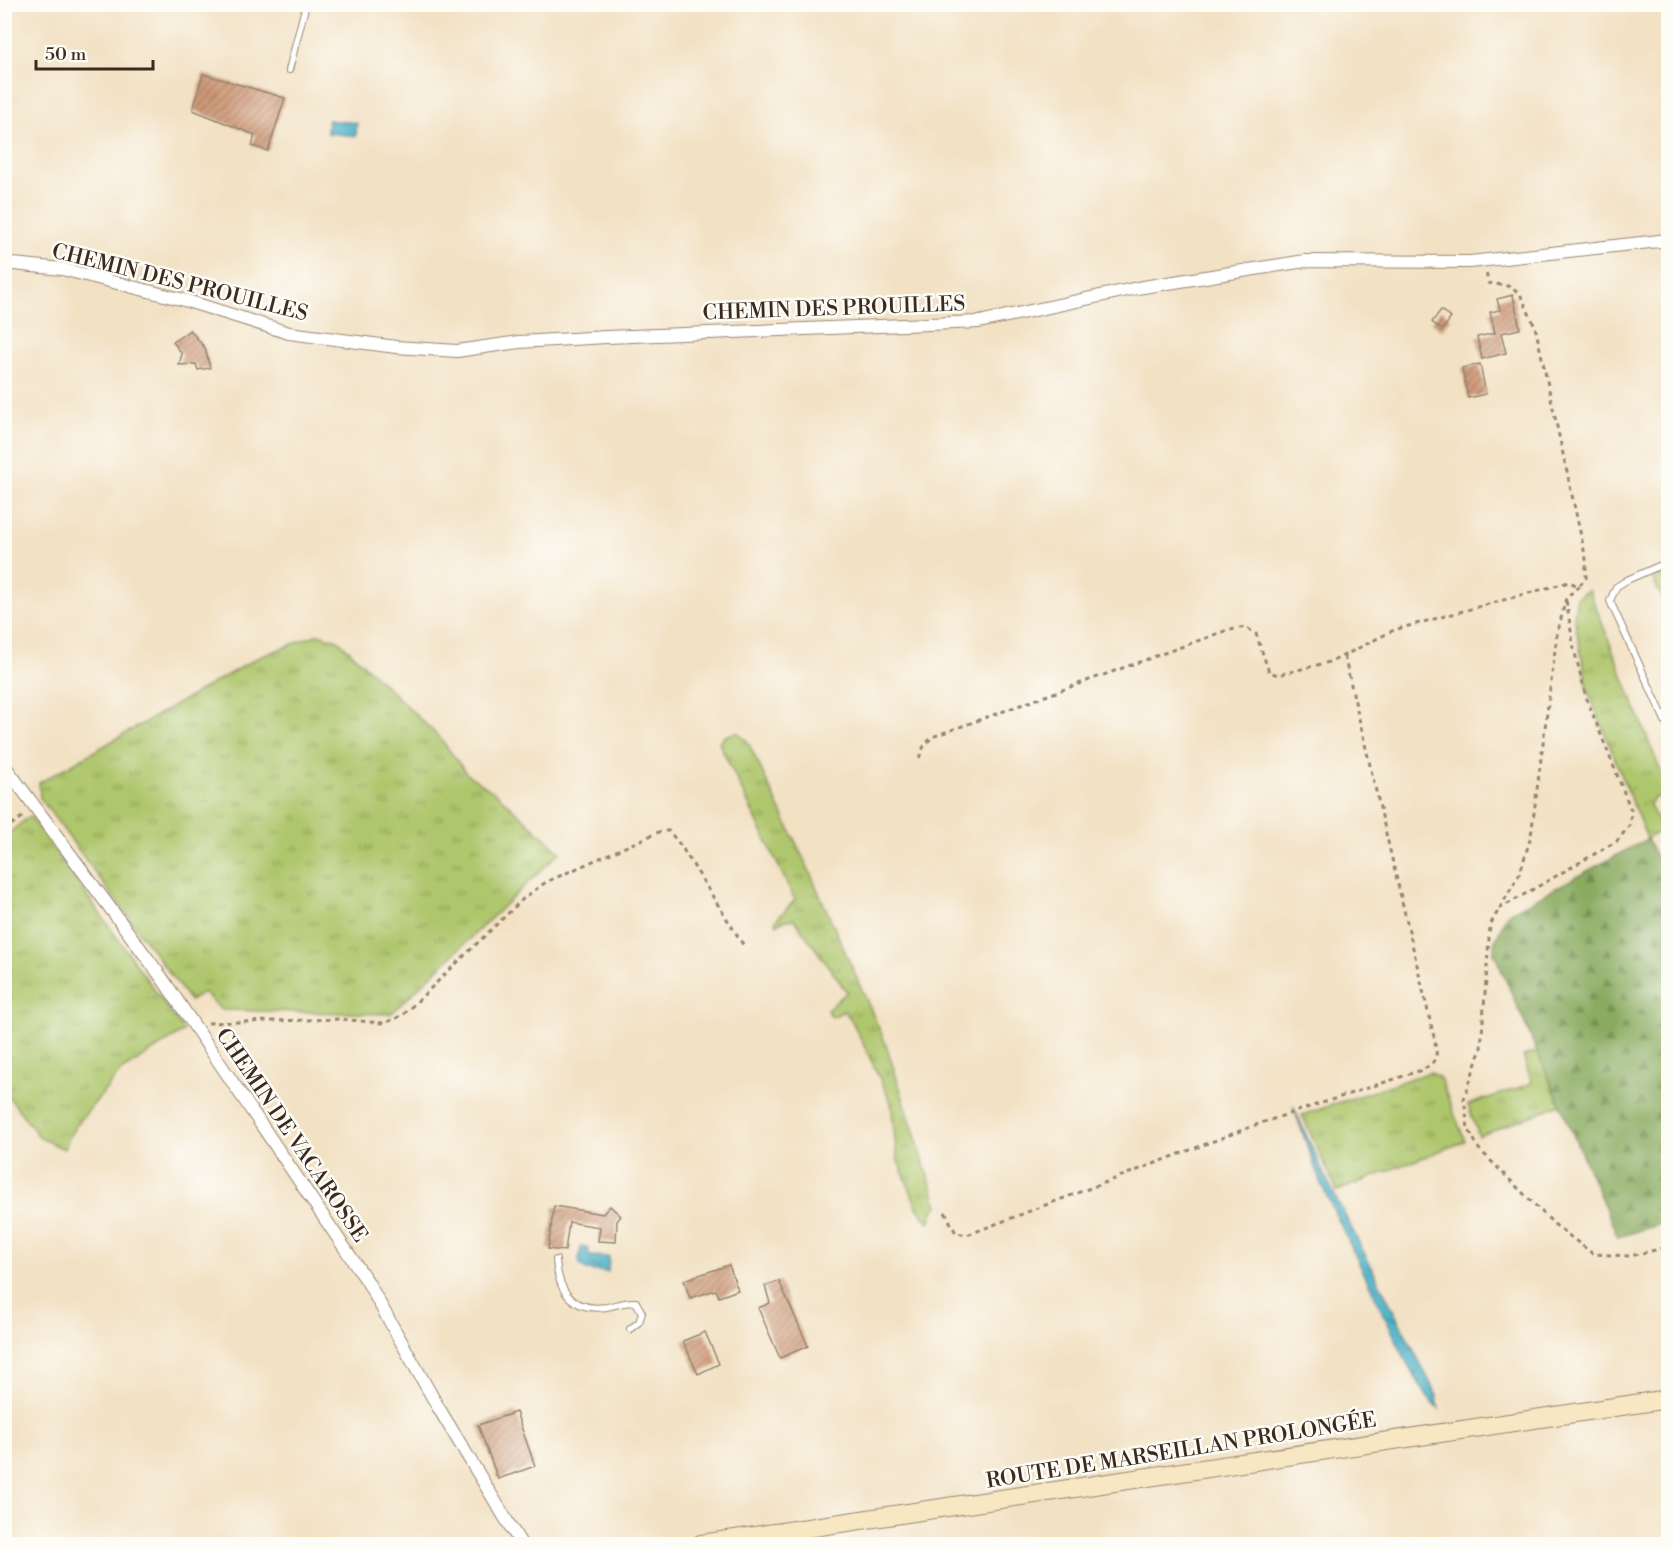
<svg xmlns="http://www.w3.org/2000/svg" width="1673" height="1549" viewBox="0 0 1673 1549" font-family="'Libre Bodoni',serif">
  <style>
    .grass { fill: url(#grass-tufts); stroke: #747845; stroke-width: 1.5 }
    .forest { fill: url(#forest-firs); stroke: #626a3f; stroke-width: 1.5 }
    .water { fill: url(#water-ripples); stroke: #406c72; stroke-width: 1.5 }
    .building { fill: url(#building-hatch) }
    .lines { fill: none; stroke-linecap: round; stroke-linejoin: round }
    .lane-casing { stroke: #968670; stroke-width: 8 }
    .street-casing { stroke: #968670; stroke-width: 14 }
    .secondary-casing { stroke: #968670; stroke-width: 20 }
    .path { stroke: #968670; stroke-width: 3; stroke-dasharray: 4.5 4.5; stroke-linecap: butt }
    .lane { stroke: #fff; stroke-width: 6 }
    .street { stroke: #fff; stroke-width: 12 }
    .secondary { stroke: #f8e7c3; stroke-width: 18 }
    .labels { text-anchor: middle; stroke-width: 5; stroke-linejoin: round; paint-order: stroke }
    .street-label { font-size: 21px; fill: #3b2a1e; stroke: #fdfcf7 }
  </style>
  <defs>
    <pattern id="grass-tufts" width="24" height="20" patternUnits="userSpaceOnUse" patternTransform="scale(1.5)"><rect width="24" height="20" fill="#aec66c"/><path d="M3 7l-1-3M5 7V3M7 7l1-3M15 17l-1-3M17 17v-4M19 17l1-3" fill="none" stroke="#8fa158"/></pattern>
    <pattern id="forest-firs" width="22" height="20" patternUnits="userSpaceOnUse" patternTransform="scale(1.5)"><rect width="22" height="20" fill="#8aab60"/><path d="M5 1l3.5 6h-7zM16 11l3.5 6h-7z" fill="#728b4f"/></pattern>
    <pattern id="water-ripples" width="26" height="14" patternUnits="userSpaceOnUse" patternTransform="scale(1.5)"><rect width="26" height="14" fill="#46afc5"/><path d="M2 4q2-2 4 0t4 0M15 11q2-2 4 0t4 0" fill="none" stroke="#3c8f9f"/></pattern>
    <pattern id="building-hatch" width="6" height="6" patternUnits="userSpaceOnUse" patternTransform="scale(1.5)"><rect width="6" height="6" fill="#ce9977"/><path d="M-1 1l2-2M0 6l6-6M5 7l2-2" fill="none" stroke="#a87d61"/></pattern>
  </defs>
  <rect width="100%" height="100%" fill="#fdfcf7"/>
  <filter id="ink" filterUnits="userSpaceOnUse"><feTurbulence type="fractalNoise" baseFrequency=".0167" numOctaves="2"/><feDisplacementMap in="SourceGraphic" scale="12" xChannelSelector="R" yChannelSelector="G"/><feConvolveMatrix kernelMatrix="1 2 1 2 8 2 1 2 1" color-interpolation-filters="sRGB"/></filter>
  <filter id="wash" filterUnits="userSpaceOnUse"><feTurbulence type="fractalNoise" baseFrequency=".008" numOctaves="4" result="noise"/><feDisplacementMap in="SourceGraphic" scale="24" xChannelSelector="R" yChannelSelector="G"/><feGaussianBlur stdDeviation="1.35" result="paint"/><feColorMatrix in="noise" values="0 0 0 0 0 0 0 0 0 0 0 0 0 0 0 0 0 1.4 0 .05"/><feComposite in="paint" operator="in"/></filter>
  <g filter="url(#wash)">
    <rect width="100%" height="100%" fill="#f2e1c3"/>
    <g class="grass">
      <path d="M1668,569V610L1651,575Z"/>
      <path d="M1589,590L1668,790V798L1655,797L1650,805L1661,830L1647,839L1589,694L1574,617L1577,597Z"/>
      <path d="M318,634L338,640L440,738L467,774L498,795L560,852L391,1014L221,1010L204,992L190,1001L40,798L39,783L257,658Z"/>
      <path d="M737,732L748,742L808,868L885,1042L938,1206L933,1211L929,1223L918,1209L897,1158L891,1102L852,1021L844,1011L832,1017L827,1010L847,992L794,919L782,921L777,925L775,921L795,900L719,743L725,736Z"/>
      <path d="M30,816L184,1031L121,1071L74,1128L64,1149L40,1138L9,1097L5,1100V836Z"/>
      <path d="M1537,1052L1561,1104L1479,1136L1468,1105L1532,1083L1523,1056Z"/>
      <path d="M1430,1072L1440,1078L1465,1141L1337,1191L1302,1115Z"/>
      <path d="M889,1538L888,1544H844Z"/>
    </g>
    <path class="forest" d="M1647,839L1662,868L1668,869V901L1661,906L1668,920V1222L1618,1237L1494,953V943L1507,914Z"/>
    <g class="water">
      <path d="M328,120L357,123L356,136L327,133Z"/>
      <path d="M1293,1106L1324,1174L1437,1396L1439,1409L1428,1398L1408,1365L1321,1184Z"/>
      <path d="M581,1247L589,1248L588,1254L591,1256L609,1257L608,1272L586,1270L581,1266L579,1261Z"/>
    </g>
    <g id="blocks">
      <g class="building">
        <path d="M203,74L285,98L268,151L252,146L255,135L193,110Z"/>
        <path d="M1513,295L1520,329L1501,333L1506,353L1482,359L1477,337L1495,333L1490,312L1500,310L1497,299Z"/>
        <path d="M1441,310L1451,318L1442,330L1432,322Z"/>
        <path d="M190,330L205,348L210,368L198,370L196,364L179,365L182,354L173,342Z"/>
        <path d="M1480,364L1486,394L1468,398L1462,368Z"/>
        <path d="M554,1206L603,1214L610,1206L621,1216L617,1221L616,1242L598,1241L600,1227L569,1222L565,1251L548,1249Z"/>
        <path d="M729,1265L738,1290L719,1297L716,1290L690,1298L684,1280Z"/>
        <path d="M779,1281L808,1346L780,1358L758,1308L770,1303L765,1286Z"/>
        <path d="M705,1332L719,1364L698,1374L683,1341Z"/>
        <path d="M516,1412L535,1466L498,1479L478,1425Z"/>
      </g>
    </g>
  </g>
  <g filter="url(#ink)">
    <use href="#blocks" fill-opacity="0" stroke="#968670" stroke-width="1.5"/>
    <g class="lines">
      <g class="lane-casing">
        <g id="lane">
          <path d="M289,70L306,4"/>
          <path d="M1668,562L1627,580L1616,587L1610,601L1668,727"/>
          <path d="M556,1260C558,1292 573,1312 607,1307C617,1305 626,1301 636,1302L642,1313L639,1322L630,1329"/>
        </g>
      </g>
      <g class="street-casing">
        <g id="street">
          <path d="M4,263L62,269L184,300L289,333L396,347L457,351L519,342L607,337L979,322L1137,288L1305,261L1470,262L1668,240"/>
          <path d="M4,765L162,978L367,1281L438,1407L521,1544"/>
        </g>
      </g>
      <g class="secondary-casing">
        <path id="secondary" d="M701,1544L1668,1399"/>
      </g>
      <g class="path">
        <path d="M1579,586L1566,598L1557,635L1531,836L1520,873L1490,925L1481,1048L1464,1099L1468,1128L1479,1149L1554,1224L1593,1254L1630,1256L1668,1247"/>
        <path d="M919,758L924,746L932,737L1225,631L1245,627L1256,634L1269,672L1278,675L1333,661L1394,630L1569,582L1579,586L1586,578V559L1535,326L1520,294L1508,286L1488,283L1486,271"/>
        <path d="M4,830L25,815"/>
        <path d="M1499,909L1617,841L1630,825L1631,810L1586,697L1574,649L1566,600"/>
        <path d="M208,1023L340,1019L381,1023L393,1020L404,1014L524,898L546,882L661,831H669L681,846L744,946"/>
        <path d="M945,1212L956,1233L967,1235L1261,1123L1422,1070C1440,1060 1437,1055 1434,1037L1344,655"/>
      </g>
      <use href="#lane" class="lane"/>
      <use href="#street" class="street"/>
      <use href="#secondary" class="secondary"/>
    </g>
  </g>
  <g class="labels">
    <g class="street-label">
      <text transform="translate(180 282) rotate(14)" y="7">CHEMIN DES PROUILLES</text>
      <text transform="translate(834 308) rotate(-2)" y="7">CHEMIN DES PROUILLES</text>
      <text transform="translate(292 1135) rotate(56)" y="7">CHEMIN DE VACAROSSE</text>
      <text transform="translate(1181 1450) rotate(-9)" y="7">ROUTE DE MARSEILLAN PROLONGÉE</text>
    </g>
  </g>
  <rect width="1673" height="1549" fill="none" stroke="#fdfcf7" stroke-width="24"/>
  <path d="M36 60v9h117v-9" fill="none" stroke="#3b2a1e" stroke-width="3"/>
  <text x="45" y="60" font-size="18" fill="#3b2a1e" stroke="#fdfcf7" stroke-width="4.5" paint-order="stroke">50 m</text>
</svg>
